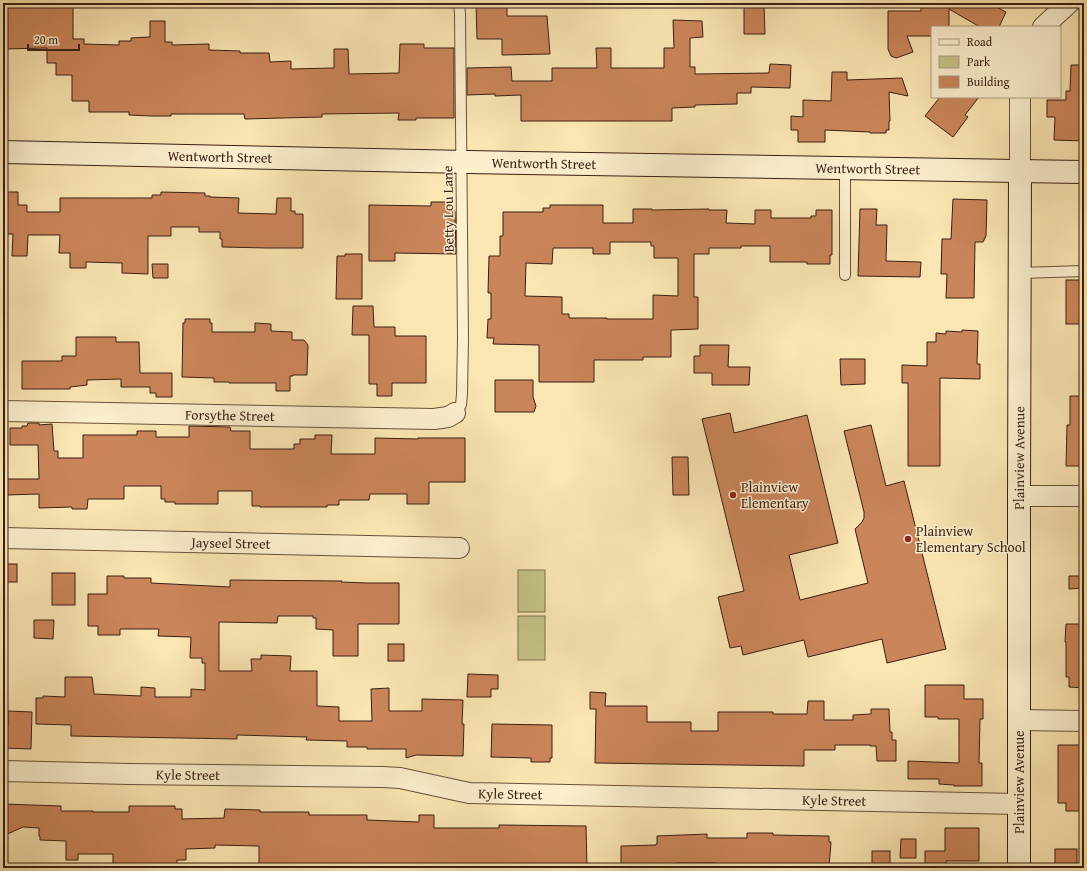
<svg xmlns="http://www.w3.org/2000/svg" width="1087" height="871" viewBox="0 0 1087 871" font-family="'Gentium Book Plus',serif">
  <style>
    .green { fill: #c5c388; stroke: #7e714d }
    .building { fill: #cb855a; stroke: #381f12; fill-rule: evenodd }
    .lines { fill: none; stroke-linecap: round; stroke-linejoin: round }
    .lane-casing { stroke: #68513a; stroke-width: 12 }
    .street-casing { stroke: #68513a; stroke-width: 22 }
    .secondary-casing { stroke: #381f12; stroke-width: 24 }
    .lane { stroke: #fcefce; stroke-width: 10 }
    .street { stroke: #fcefce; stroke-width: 20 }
    .secondary { stroke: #fcefce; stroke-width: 22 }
    .poi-dot { fill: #8f2418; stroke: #fcefce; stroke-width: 1.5 }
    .labels { text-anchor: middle; stroke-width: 3; stroke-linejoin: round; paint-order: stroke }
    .street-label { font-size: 14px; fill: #381f12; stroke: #fcefce }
    .poi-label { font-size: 14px; fill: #381f12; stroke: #fcefce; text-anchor: start }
  </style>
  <rect width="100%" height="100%" fill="#fae6b3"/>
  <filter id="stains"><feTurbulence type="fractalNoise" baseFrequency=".005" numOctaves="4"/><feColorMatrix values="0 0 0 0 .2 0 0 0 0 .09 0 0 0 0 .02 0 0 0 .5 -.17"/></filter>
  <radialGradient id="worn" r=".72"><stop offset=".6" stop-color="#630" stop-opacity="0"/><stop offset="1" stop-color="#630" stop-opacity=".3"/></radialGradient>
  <g class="green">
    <rect x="518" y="570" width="27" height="42"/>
    <rect x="518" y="616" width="27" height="44"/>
  </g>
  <g class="building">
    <path d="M3,3H73V39H84V44L119,45V41H131V38L150,37V21H165V42H172V45L209,44V50L240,51V53H269L270,62L291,61V69L334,68V49H348L349,74L399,73L400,44H424V48H454V118H416V120H398L399,113L322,114V117L245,119L244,114H171V116H151L129,115V112H89V101H72V75H56V63H47V48L3,49Z"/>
    <path d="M476,3H507V16H547L550,54L502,55V39H477Z"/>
    <path d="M921,3H989L1006,12L999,27H980L949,9V27H932V36H907L913,52L896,58L891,56L888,49V11H921Z"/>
    <path d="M764,4L765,34H744V5Z"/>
    <path d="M673,20L702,21L703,37L690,38V67H695V74L769,73L770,64L791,65L790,88L751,87V93H737V104L695,105V107L672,108V121H521V95L495,96V94L467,95V68L511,67L512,81H552V68H597L596,48H611V68H664V48H674Z"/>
    <path d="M1071,65H1084V141L1054,140L1055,117H1047V100H1066V91H1070Z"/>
    <path d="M832,72H847V80L902,78L908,96L889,92L890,121H889V130H886V133H870V132L825,130V142H798V130H791V116L803,117V100L831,101Z"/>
    <path d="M940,97H979L965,115L968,117L953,137L925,116Z"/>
    <path d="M3,192H18V205H27V212H60V198H152V195H161V192L205,193V196H210V197L239,198L238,213L276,214L277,198H291V211H295V214H303V248H267L222,247V239H220V232H199V227H171V236H148V274L122,273V263L86,262V268H70V253H59L60,235H28L27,256H12L13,234H3Z"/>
    <path d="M953,199L987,200L986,236L983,242H975L974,298H946L947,274H941L942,239H951Z"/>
    <path d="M431,202H451V211H455L456,254L395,253V261H369V205L431,206Z"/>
    <path d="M550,205H603V223H633V209H652V210L709,209V210H727L726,223L755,224V210H771V218H811V216H816V210H832V255H830V264H807V262H770V246H741V248H709V254H694V297H698V329L671,330V357H643V360H594V382H539V345L493,344L494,338H487L488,319H491V293H488L489,256H500V236H503V212H543V208H550ZM610,242H651V246H654V258H678V296L653,295V319H607V318H569V314H562V297L525,296L526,263L552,264L553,248H593V254H610Z"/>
    <path d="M860,209H877L876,225H887L886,261L921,262L920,277L858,276Z"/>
    <path d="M345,254H362V299H336L337,256H345Z"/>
    <path d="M152,264H168V278H153Z"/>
    <rect x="1066" y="280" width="18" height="44"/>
    <path d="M353,306H373L374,327H395V336H426V383H392V396H377V384H369V335H352Z"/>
    <path d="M185,319H210V323H212V332H255V323L271,324V331L292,332V340H304L308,345L307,375H293V376H290V391H276V383H229V382H214V378L182,377L183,323H185Z"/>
    <path d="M962,330L978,331L977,364H980V379L940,378V466H908V383H902V365L927,366V342H936V333L946,334V331L962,332Z"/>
    <path d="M76,337H116V342H139L140,373H172V397H156V393H150V387H121V379L87,380V385L70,387V389H22V361H62V356H76Z"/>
    <path d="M700,345H729L728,367H750L749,385H712V373H694V356H700Z"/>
    <path d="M840,359H865V384L841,385Z"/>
    <path d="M495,380H533V397L536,406L534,412H495Z"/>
    <path d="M1070,396H1084V466H1066L1067,425H1070Z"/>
    <path d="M730,413L734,433L807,415L838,543L789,555L800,600L868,583L855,529L862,522L864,518V512L844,431L871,425L886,486L904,481L946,649L887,663L882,639L808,657L804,640L743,655L741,646L730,648L718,597L744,591L702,419Z"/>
    <path d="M28,423H39V425L52,424L54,451H58V458H83V435H137V431H156V437H189V426L230,427L231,431H250V449H294V444H300V439H315V435H332L331,454H375V438L418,439V438H465V482H429V504H407V494H370L369,500H339V505H327V507H260V506H252V491H218V504H175V502H165V499H161V486H124V499H88L87,509H72V507L39,508V494L7,495V479H39L38,445H10V428H22V426H27Z"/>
    <path d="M672,457H688L689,495H673Z"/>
    <rect x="3" y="564" width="14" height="18"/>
    <rect x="52" y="573" width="23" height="32"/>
    <path d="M107,576H124V578H151V583L230,587V580L342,581L341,582L367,583H399V624H358V656H333V630L316,629V618H313V616H278L277,623L219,622V671H252L251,659H261V655L291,656L290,671H317V706L339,707V721H372L371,689L389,688V711H422V699L463,700L462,724H464L463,756L416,755L406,758V749H367V747H347V741L306,740L307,737L237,735V739L71,736V725L36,724V698H43V696L65,697V677H92L94,694L141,696V687L155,688V697H191V689L205,690V663H202V658H190L191,637L158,636L159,629H120V635H98V626H88V594H107Z"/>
    <path d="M1069,576H1084V588L1069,589Z"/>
    <path d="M34,620H54L53,639L34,638Z"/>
    <path d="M1066,624H1084V688L1069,687V677H1066V642H1065Z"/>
    <rect x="388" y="644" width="16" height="17"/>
    <path d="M468,674L498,675V689H491V697H467Z"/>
    <path d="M925,685H964V699H983V719H980L979,763H982V786H954V785L939,784V779H908V761L959,763V719H938V717H925Z"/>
    <path d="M590,692L606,693L605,706H647V722H691V731H718V712H773V714H807L808,701H824V720H853V715L871,714V709H889L890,732H892V740H896V761H877L876,746H870V745H835V750H804V766L595,763L596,709H590Z"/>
    <path d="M8,711L32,712L31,749L3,748V727H8Z"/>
    <path d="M492,724L552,725V758H550V762H531V758L491,757Z"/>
    <path d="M1058,745H1084V811H1066V803H1058Z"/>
    <path d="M3,804L61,806V811H93V812H129V806H175V809H182V819L224,818L225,809L260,810V812H309V815H367V820L419,822V815H434V828H499V825L586,826L587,868H499V866H464V868H259V846L215,845V848L186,849V860H177V868H113V854H78V860H66V841L40,840V836H39V828L23,827L3,836Z"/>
    <path d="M945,828H979V861H946V868H925V851H945Z"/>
    <path d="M747,833H773V835L829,836V842H831L829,868H716V863H677V868H621V846L656,845V844H657V836L707,834V838H747Z"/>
    <path d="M901,839H916V858H900Z"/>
    <rect x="1055" y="849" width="22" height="19"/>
    <rect x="872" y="851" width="18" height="17"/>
  </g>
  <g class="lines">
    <g class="lane-casing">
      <g id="lane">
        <path d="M845,168V275"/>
        <path d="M1020,273L1084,271"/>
        <path d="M455,413L461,405L462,394L463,338L460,14L459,3"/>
      </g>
    </g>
    <g class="street-casing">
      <g id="street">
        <path d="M1043,27L1069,3"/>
        <path d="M1020,97V170"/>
        <path id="s1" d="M3,411L434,419L448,417L455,413"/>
        <path d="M1019,496H1084"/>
        <path id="s2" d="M3,538L459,548"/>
        <path d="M1019,720L1084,721"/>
        <path id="s3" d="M3,771L129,774L383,777L400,778L469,793L1019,804"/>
      </g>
    </g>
    <g class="secondary-casing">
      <g id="secondary">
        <path id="s4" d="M3,152L468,162L1084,172"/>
        <path id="s5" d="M1019,868V496L1020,170"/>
      </g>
    </g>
    <use href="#lane" class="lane"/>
    <use href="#street" class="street"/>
    <use href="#secondary" class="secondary"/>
  </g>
  <g class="poi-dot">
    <circle cx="733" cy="495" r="4"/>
    <circle cx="908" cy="539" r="4"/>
  </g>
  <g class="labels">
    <g class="street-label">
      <text dy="5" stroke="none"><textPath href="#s4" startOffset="217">Wentworth Street</textPath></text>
      <text dy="5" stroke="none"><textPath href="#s4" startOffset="541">Wentworth Street</textPath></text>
      <text dy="5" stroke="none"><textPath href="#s4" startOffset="865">Wentworth Street</textPath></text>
      <text transform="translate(448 209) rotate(-91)" y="5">Betty Lou Lane</text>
      <text dy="5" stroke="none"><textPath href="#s1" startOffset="227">Forsythe Street</textPath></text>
      <text dy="5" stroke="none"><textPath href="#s5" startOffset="410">Plainview Avenue</textPath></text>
      <text dy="5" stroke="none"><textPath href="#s2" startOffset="228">Jayseel Street</textPath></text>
      <text dy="5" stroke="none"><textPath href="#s3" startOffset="185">Kyle Street</textPath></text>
      <text transform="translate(1019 782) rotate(-90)" y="5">Plainview Avenue</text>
      <text dy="5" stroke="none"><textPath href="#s3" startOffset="509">Kyle Street</textPath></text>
      <text dy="5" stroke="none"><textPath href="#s3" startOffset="833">Kyle Street</textPath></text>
    </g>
    <g class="poi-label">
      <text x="741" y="492">Plainview<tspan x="741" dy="16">Elementary</tspan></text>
      <text x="916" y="536">Plainview<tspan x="916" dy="16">Elementary School</tspan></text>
    </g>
  </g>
  <rect width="1087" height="871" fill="none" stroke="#fae6b3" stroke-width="16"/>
  <rect x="4" y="4" width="1079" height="863" fill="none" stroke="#381f12" stroke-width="2"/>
  <rect x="8" y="8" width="1071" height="855" fill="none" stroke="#381f12"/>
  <rect x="931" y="26" width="130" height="72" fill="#fcefce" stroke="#ae9c83"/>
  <rect x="939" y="39" width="20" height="6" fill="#fcefce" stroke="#ae9c83"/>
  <text x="967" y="46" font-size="12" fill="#381f12">Road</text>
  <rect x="939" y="56" width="20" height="12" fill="#c5c388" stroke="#ae9c83"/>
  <text x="967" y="66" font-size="12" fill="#381f12">Park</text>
  <rect x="939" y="76" width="20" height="12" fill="#cb855a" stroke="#ae9c83"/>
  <text x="967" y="86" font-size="12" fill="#381f12">Building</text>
  <path d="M28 44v6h51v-6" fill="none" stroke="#381f12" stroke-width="2"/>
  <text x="34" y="44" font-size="12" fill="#381f12" stroke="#fcefce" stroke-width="3" paint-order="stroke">20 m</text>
  <rect width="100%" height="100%" filter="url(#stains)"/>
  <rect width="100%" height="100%" fill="url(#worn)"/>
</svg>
